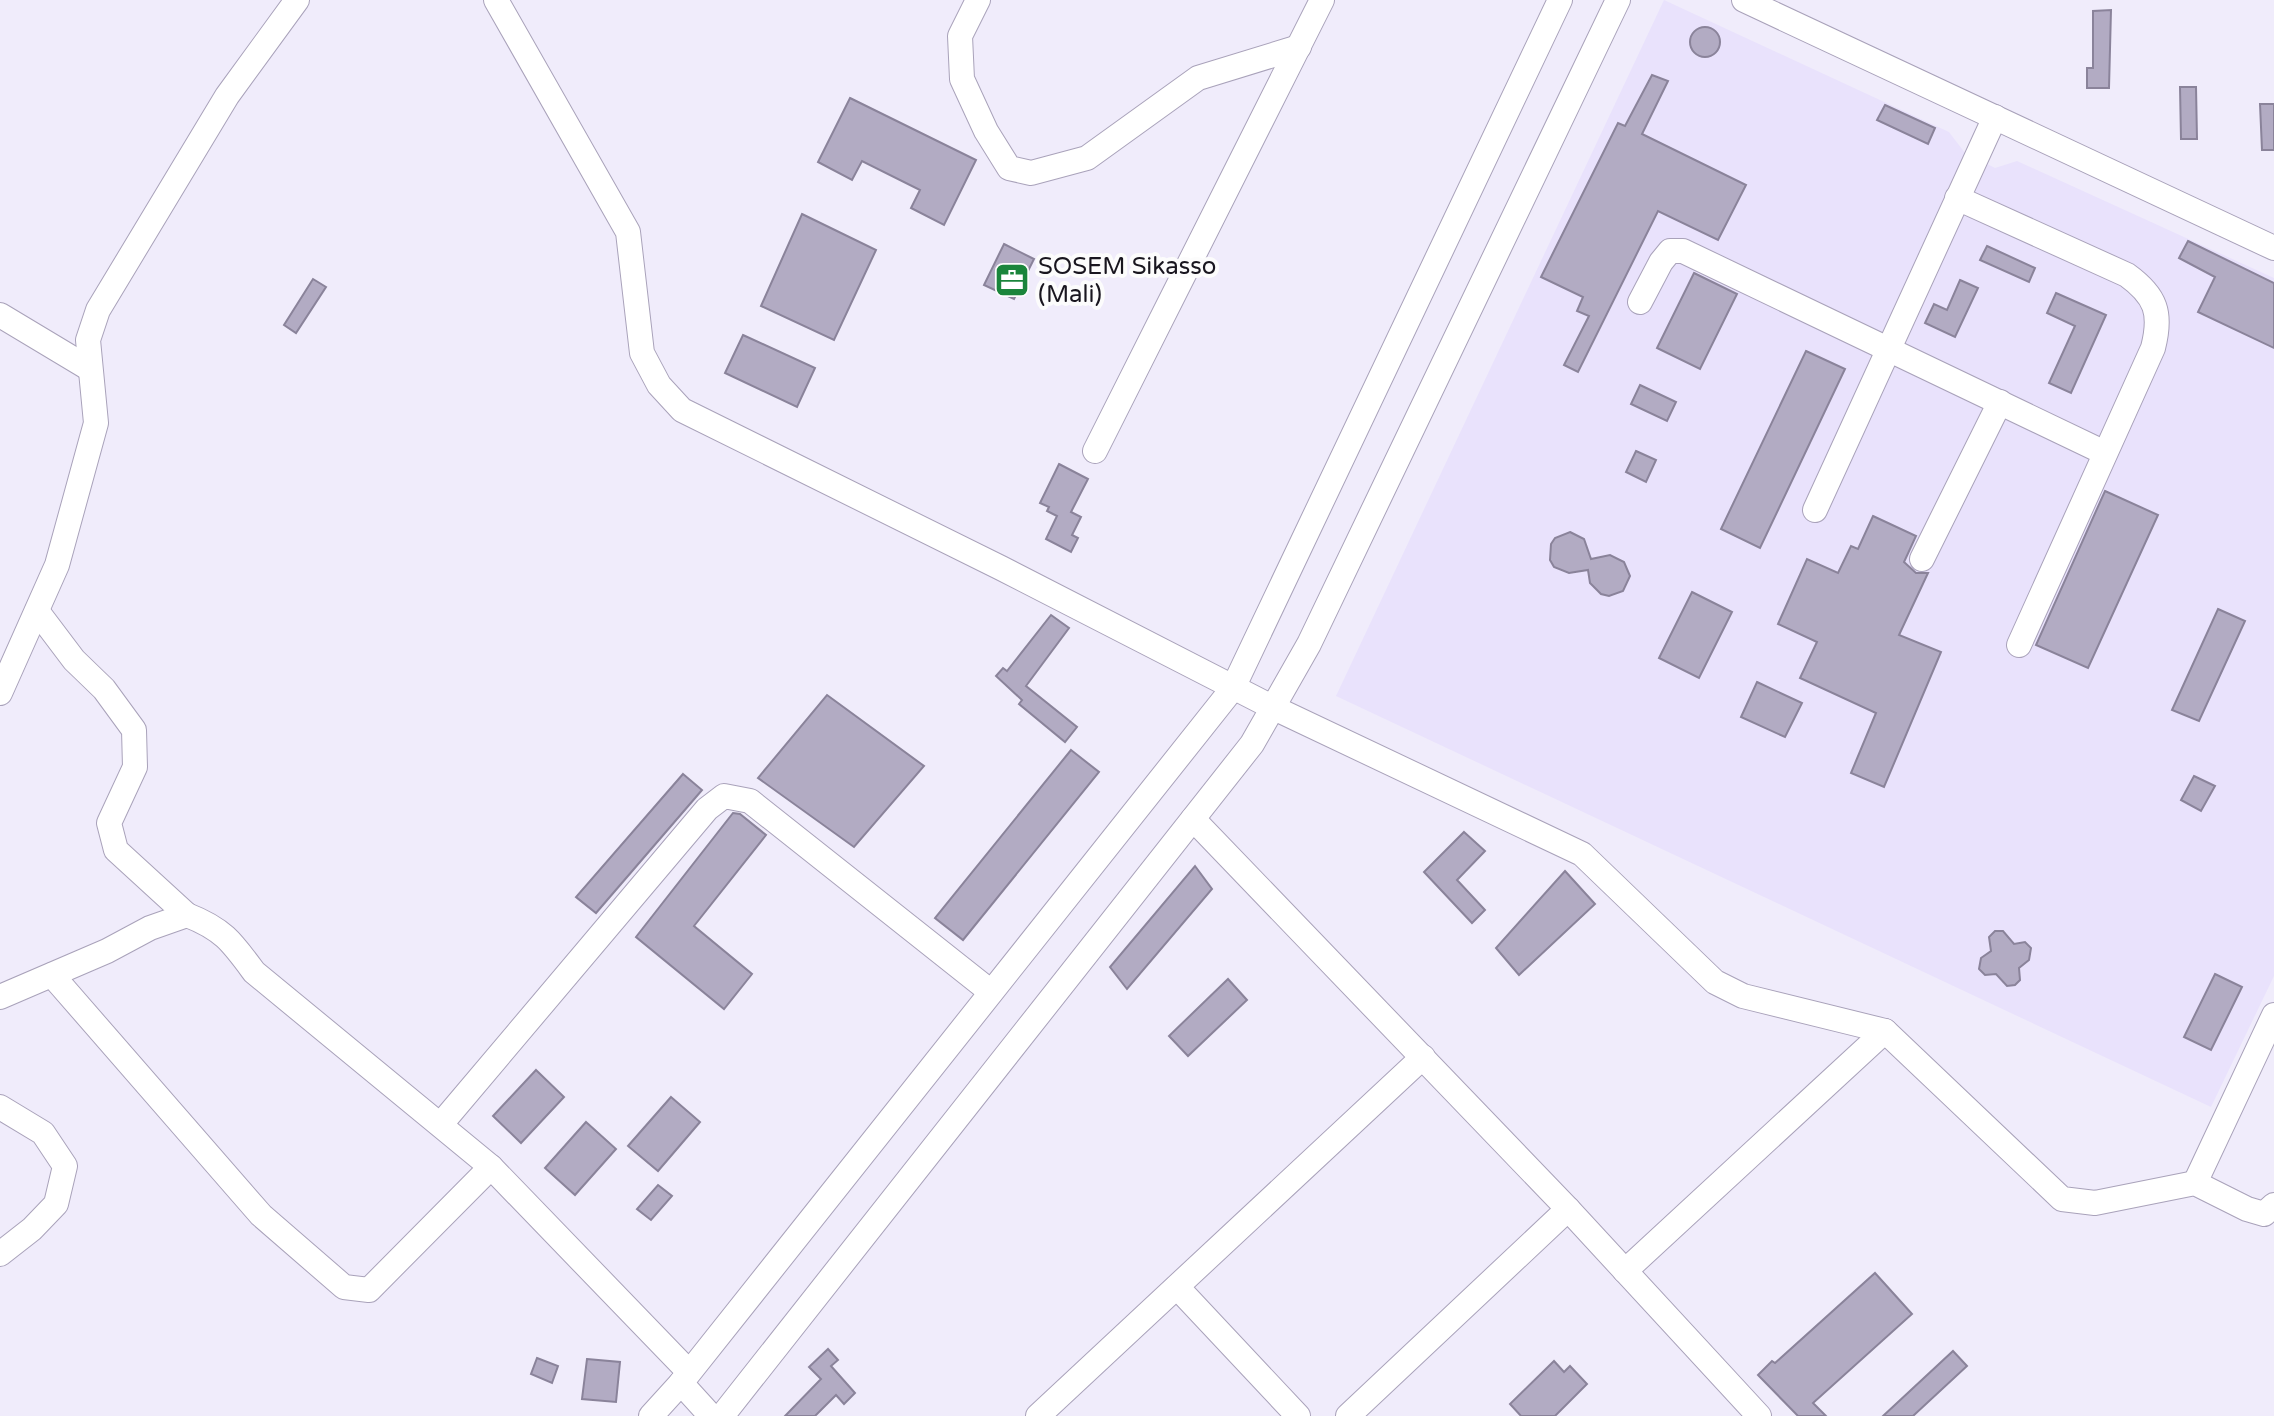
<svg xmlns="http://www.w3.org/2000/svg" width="2274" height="1416" viewBox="0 0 2274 1416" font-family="'Varela Round',sans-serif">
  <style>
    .built { fill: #e9e2fc }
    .building { fill: #b2abc3; stroke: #8a839a; stroke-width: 2 }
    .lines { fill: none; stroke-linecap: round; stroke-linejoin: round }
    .minor-casing { stroke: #a9a2ba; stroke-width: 26 }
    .minor { stroke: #fff; stroke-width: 24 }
    .labels { text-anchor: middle; stroke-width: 8; stroke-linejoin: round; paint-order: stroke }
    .poi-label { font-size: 24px; fill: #19161f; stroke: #fcfcfc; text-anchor: start }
  </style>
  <rect width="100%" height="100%" fill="#f0ecfb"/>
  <path class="built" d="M1664,0L1949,132L1965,153L1995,168L2017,161L2274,278V976L2211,1107L1336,696Z"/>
  <g class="building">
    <path d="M2111,10L2109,88H2087V68H2093V11Z"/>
    <circle cx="1705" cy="42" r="15"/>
    <path d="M1652,75L1668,81L1642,134L1746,185L1718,240L1658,211L1578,372L1564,365L1589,316L1577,311L1583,297L1541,277L1618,123L1625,126Z"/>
    <path d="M2180,87H2196L2197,139H2181Z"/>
    <path d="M850,98L976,160L944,225L911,208L920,190L862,161L852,180L818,162Z"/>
    <path d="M2260,104H2274V150H2262Z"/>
    <path d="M1885,105L1935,128L1928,144L1877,120Z"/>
    <path d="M802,214L876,250L834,340L761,306Z"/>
    <path d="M2188,241L2274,283V348L2198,312L2215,277L2179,258Z"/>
    <path d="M1004,244L1034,259L1014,299L984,285Z"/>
    <path d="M1987,246L2035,268L2029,282L1980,260Z"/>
    <path d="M1694,273L1737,294L1700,369L1657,348Z"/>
    <path d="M313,279L326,287L296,333L284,325Z"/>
    <path d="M1960,280L1978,288L1955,337L1925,323L1934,304L1947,310Z"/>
    <path d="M2056,293L2106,315L2071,393L2049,383L2075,326L2047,313Z"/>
    <path d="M743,335L815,368L797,407L725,373Z"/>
    <path d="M1806,351L1845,369L1760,548L1721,529Z"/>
    <path d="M1640,385L1676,402L1667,421L1631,404Z"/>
    <path d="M1636,451L1656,460L1646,482L1626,472Z"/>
    <path d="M1059,464L1088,479L1071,512L1081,517L1072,535L1078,538L1071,552L1046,539L1057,516L1047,511L1049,507L1040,503Z"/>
    <path d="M2105,491L2158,515L2088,668L2036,645Z"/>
    <path d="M1873,516L1916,536L1904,562L1916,573H1928L1899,635L1941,652L1884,787L1851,773L1876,713L1800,678L1817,642L1778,624L1807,559L1838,573L1851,546L1858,549Z"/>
    <path d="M1570,532L1584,539L1591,559L1610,555L1624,562L1630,576L1623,591L1609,596L1601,594L1590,583L1588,570L1569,573L1554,567L1550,560L1551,544L1555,538Z"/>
    <path d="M1692,592L1732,612L1699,678L1659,658Z"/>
    <path d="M2218,609L2245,621L2199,721L2172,710Z"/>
    <path d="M1051,615L1069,628L1026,686L1077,727L1065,742L1019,704L1022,700L996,676L1003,668L1007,671Z"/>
    <path d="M1757,682L1802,703L1785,737L1741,717Z"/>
    <path d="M827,695L924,766L854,847L758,778Z"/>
    <path d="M1071,750L1099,772L963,940L935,918Z"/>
    <path d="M683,774L702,790L596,913L576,897Z"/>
    <path d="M2194,776L2215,786L2201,811L2181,800Z"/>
    <path d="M733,813L740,814L766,835L694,926L752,974L724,1009L636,937Z"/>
    <path d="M1464,832L1485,851L1457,880L1485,910L1472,923L1424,872Z"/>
    <path d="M1195,866L1212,889L1127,989L1110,967Z"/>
    <path d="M1565,871L1595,904L1519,975L1496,948Z"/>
    <path d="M1995,931H2003L2014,944L2025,942L2031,948L2029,960L2019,968L2020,980L2015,985L2007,986L1996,974L1985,975L1979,969L1981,958L1991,951L1989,937Z"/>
    <path d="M2215,974L2242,987L2211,1050L2184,1037Z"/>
    <path d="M1228,979L1247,1000L1188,1056L1169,1036Z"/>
    <path d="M536,1070L564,1097L521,1143L493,1116Z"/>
    <path d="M671,1097L700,1122L658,1171L628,1146Z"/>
    <path d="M586,1122L616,1149L575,1195L545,1168Z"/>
    <path d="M658,1185L672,1196L651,1220L637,1209Z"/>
    <path d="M1875,1273L1912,1314L1813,1403L1826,1416H1798L1758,1375L1772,1361L1775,1363Z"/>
    <path d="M828,1349L838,1360L831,1366L855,1393L844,1404L836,1395L815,1416H785L821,1379L809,1367Z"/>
    <path d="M1953,1351L1967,1366L1913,1416H1883Z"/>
    <path d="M537,1358L558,1366L552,1383L531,1374Z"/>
    <path d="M587,1359L620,1362L616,1402L582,1399Z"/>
    <path d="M1554,1361L1564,1372L1570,1366L1587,1384L1555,1416H1521L1510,1404Z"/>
  </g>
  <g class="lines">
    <g class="minor-casing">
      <g id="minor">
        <path d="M496,0L628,232L642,353L659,385L682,410L1001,568L1272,707L1582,854L1715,982L1743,996L1885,1031L2062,1199L2095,1203L2195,1183L2247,1209L2264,1214L2274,1205"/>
        <path d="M978,0L960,36L962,79L986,131L1009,168L1031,173L1087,158L1198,78L1299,47"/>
        <path d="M1744,0L2274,248"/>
        <path d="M1957,198L2127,275C2156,296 2162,313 2153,348L2019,645"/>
        <path d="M1640,302L1661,262L1670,251H1683L2105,453"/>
        <path d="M0,315L90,369"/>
        <path d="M1095,451L1322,0"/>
        <path d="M1815,510L1995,117"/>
        <path d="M1922,559L2000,402"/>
        <path d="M37,611L74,660L104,689L134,730L135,767L109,823L116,850L187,915"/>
        <path d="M0,693L57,565L96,423L88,340L98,310L227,96L297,0"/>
        <path d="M1193,819L1568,1209L1759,1416"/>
        <path d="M52,975L261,1215L344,1287L369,1290L491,1167"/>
        <path d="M0,997L107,951L150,928L187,915C223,929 232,942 254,972L491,1167L689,1372"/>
        <path d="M0,1107L43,1133L65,1166L56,1204L32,1229L0,1254"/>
        <path d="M441,1124L707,809L724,796L750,801L991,992"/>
        <path d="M2195,1183L2274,1015"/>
        <path d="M1625,1271L1885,1031"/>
        <path d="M1177,1287L1298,1416"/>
        <path d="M681,1383L711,1416"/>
        <path d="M651,1416L681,1383L1233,688L1560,0"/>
        <path d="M722,1416L1252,744L1309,644L1618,0"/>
        <path d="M1038,1416L1423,1057"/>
        <path d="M1348,1416L1568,1209"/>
      </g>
    </g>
    <use href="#minor" class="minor"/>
  </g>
  <defs>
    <g id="office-square" transform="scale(1.8)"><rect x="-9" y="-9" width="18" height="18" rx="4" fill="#1a853b" stroke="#fcfcfc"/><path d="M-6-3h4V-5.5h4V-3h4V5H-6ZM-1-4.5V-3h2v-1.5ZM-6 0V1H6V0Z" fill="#fff"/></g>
  </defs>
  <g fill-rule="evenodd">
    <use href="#office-square" x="1012" y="280"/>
  </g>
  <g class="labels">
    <g class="poi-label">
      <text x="1038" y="274">SOSEM Sikasso<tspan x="1038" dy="28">(Mali)</tspan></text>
    </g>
  </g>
</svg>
